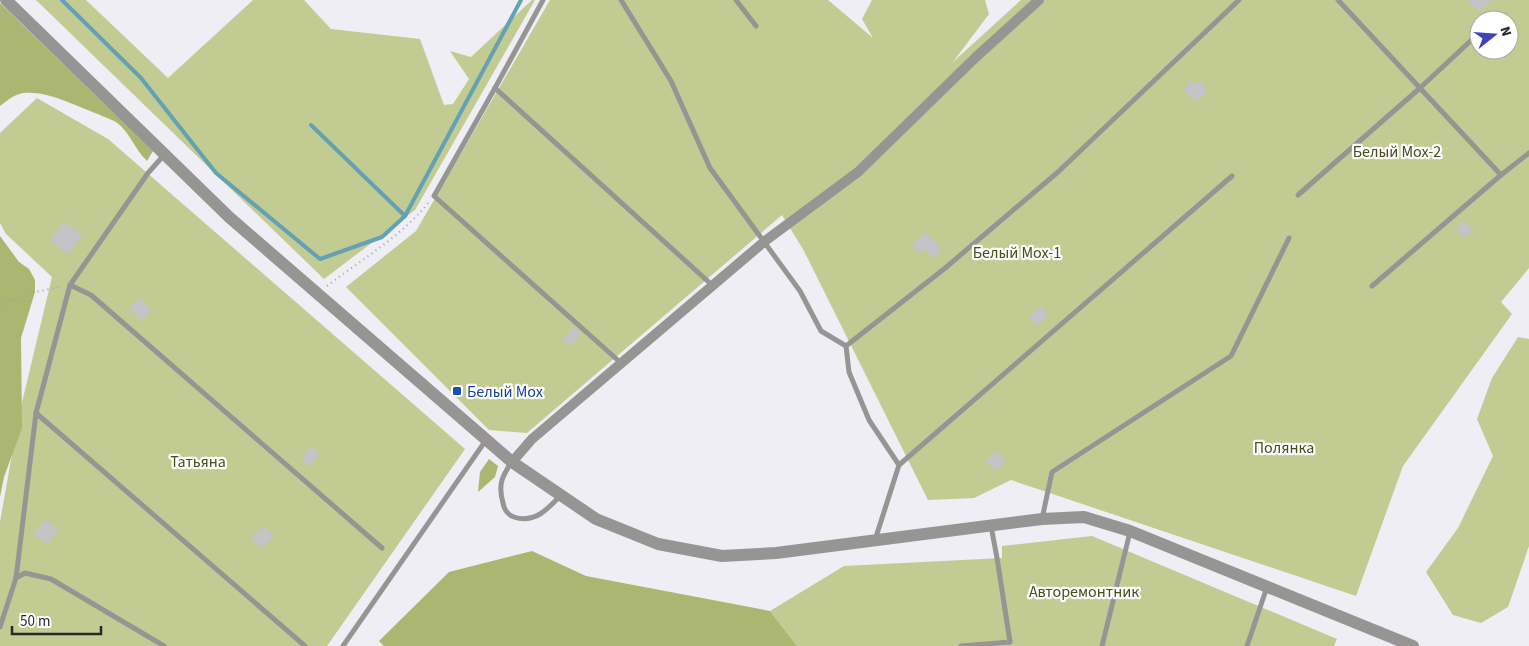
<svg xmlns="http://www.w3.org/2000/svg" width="1529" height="646" viewBox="0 0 1529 646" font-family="'Source Sans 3',sans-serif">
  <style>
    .green { fill: #c1cb92; fill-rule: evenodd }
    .forest { fill: #abb671 }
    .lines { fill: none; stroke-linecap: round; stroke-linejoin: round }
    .stream { stroke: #64a1b5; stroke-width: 4 }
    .building { fill: #c3c3c8 }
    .path { stroke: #a1a1a5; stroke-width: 2; stroke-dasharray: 1 4; stroke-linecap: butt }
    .service { stroke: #979494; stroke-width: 5 }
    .minor { stroke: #979494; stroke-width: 10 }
    .tertiary { stroke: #979494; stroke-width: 12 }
    .transit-dot { fill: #1a4fb4; stroke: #fff; stroke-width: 2 }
    .labels { text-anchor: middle; stroke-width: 4.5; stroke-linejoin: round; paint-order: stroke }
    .park-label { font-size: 16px; fill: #474e1a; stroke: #fff }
    .transit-label { font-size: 16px; fill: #164399; stroke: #fff; text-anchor: start }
  </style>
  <rect width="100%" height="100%" fill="#eeeef4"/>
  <g class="green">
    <path d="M36,0H86L168,78L253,0H304L331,29L420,39L444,105L453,104L469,79L450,51L471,57L532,0H535L415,210L324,279Z"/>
    <path d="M550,0H828L873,38L862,19L872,0H985L989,14L953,62L1021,0H1529V268L1501,302L1512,314L1403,466L1356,596L1011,480L974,498L928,500L804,251L782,215L527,433L489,430L346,287L416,231ZM1479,20H1509V50H1479Z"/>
    <path d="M37,98L108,139L465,449L327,646H0V522L19,415L52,277L6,234L0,223V133Z"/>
    <path d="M1518,337L1529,339V546L1508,607L1481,623L1453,615L1426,572L1458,528L1493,456L1477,419L1492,378Z"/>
    <path d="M1092,536L1337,639L1334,646H797L770,611L844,566L1002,558V546Z"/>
  </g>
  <g class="forest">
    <path d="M0,3L153,151L147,161C135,150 130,132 116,122C111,119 103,117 98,114C77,106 46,90 23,93C13,95 8,100 0,106Z"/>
    <path d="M0,236L19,262L29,269L35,280V292L21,338L22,428L4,477L0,497Z"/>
    <path d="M489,459L498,466L495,477L478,492L480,472Z"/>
    <path d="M532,551L586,576L770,611L797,646H384L379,641L449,572Z"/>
  </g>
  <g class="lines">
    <g class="stream">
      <path d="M62,0L141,78L216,173L320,259L382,237L405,216L521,0"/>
      <path d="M311,125L405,216"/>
    </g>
  </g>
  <g class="building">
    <path d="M1468,0H1492L1478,12Z"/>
    <path d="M1192,81L1195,85L1200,81L1208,90L1196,102L1183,89Z"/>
    <path d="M1464,220L1473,230L1464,238L1455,228Z"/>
    <path d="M64,222L82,235L68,254L50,241Z"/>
    <path d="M926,232L942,250L933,258L925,249L920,253L912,244Z"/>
    <path d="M139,298L152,310L142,321L129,309Z"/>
    <path d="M1041,306L1049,315L1037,325L1029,317Z"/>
    <path d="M574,327L582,334L570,346L563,339Z"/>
    <path d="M311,447L320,454L310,466L301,459Z"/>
    <path d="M996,451L1006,462L995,471L986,461Z"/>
    <path d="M44,520L58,529L48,544L34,535Z"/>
    <path d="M264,527L273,537L261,548L251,538Z"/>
  </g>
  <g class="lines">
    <g class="path">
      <path d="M327,286C362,259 401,237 429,202"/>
      <path d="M0,312L6,302L35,292L60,287"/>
    </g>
    <g class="service">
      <path d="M543,0L495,88L434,196L621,363"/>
      <path d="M621,0L671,81L710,168L800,291L821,331L846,346L849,372L869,420L899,465"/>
      <path d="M736,0L756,26"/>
      <path d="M1338,0L1501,175"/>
      <path d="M495,88L712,285"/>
      <path d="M1298,195L1420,88L1479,33"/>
      <path d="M70,285L91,295L382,548"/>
      <path d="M1372,286L1501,175L1529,153"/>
      <path d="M846,346L944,269L1058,172L1239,0"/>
      <path d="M36,413L305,646"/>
      <path d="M511,462C508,468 504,474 502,480C500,487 501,496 503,503C504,509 508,515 514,517C534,524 548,509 560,496"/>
      <path d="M1042,519L1052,472L1231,356L1289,238"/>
      <path d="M875,540L899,465L1232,176"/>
      <path d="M16,578L36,413L70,285L148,173L164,155"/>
      <path d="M0,627L16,578L25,573L51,579L164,646"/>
      <path d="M343,646L486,440"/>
      <path d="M961,646L1010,642L997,558L991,526"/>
      <path d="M1102,646L1130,532"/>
      <path d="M1247,646L1267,587"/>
    </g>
    <path class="minor" d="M512,462L532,439L765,241L858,172L976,57L1039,0"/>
    <path class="tertiary" d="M6,0L229,217L512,462L596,519L658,544L722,556L776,553L1042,519L1084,517L1130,531L1413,646"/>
  </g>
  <rect class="transit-dot" x="452" y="386" width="10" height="10" rx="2.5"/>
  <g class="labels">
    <g class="park-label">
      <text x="1397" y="157">Белый Мох-2</text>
      <text x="1017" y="258">Белый Мох-1</text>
      <text x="1284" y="453">Полянка</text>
      <text x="198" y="467">Татьяна</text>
      <text x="1084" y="597">Авторемонтник</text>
    </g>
    <g class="transit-label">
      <text x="467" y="397">Белый Мох</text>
    </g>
  </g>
  <g transform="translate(1494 35) rotate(73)"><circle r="24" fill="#ffffff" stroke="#a9a9aa"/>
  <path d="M0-4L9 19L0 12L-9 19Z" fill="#4143b8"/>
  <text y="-8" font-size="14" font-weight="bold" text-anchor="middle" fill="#28282a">N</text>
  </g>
  <path d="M12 626v8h89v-8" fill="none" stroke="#28282a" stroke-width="2.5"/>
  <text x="20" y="626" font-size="15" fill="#28282a" stroke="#ffffff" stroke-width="4" paint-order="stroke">50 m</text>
</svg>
